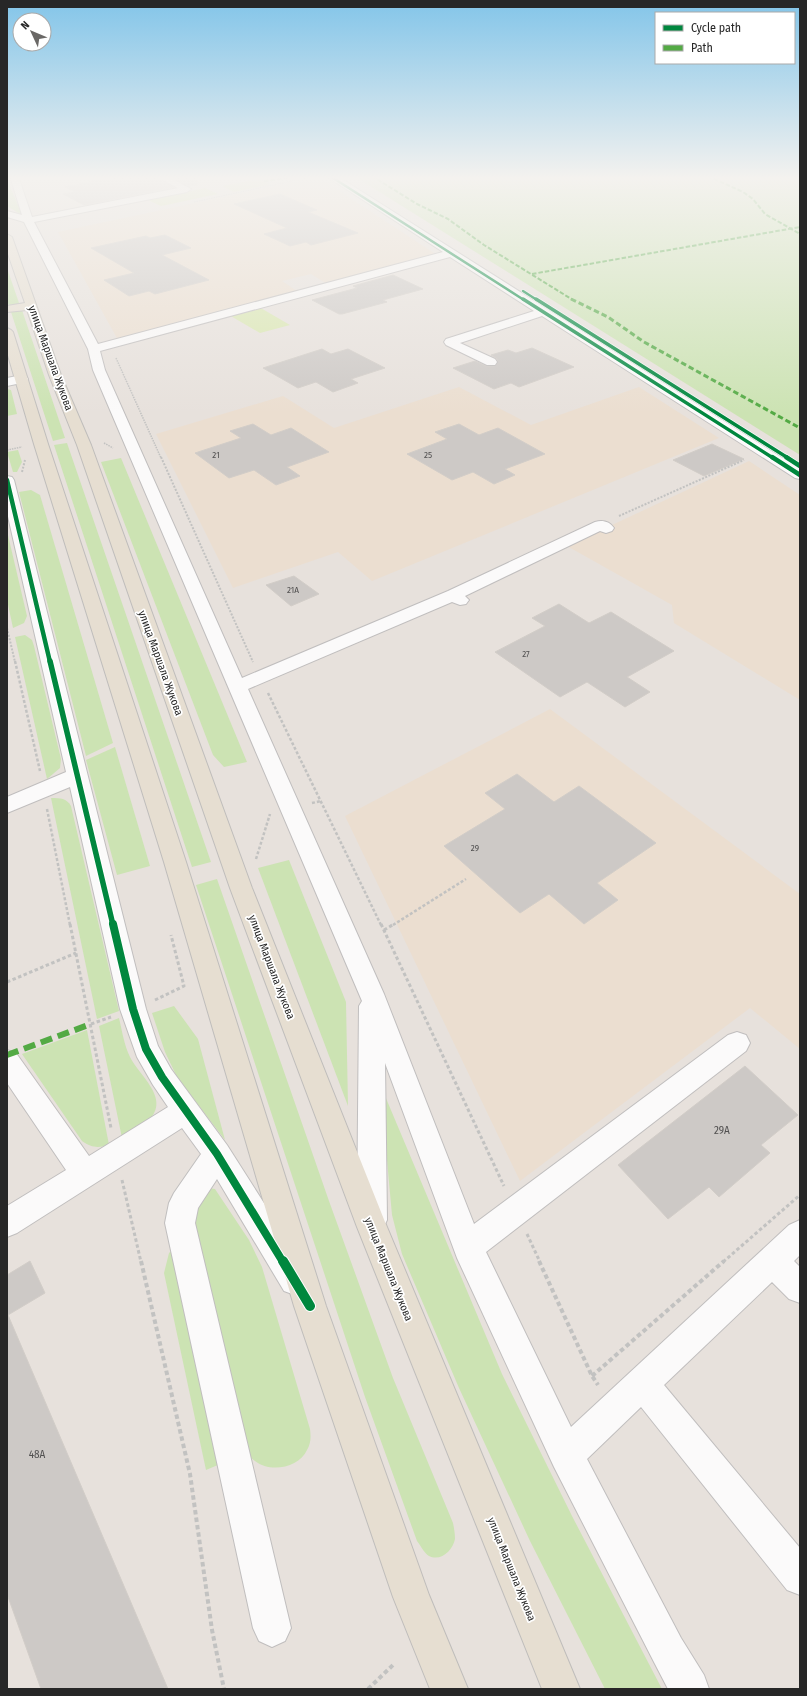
<svg xmlns="http://www.w3.org/2000/svg" width="807" height="1696" viewBox="0 0 807 1696" font-family="'Fira Sans Condensed',sans-serif">
  <style>
    .education { fill: #ebded0 }
    .green { fill: #cce3b3 }
    .pitch { fill: #d9e7b0 }
    .building { fill: #cdc9c6; stroke: #d2cdc8 }
    .lines { fill: none; stroke-linecap: round; stroke-linejoin: round }
    .minor-casing { stroke: #c0bebe; stroke-width: 2 }
    .major-casing { stroke: #bfbdbb; stroke-width: 2 }
    .path-far5 { stroke: #c2c2c1; stroke-width: 1; stroke-dasharray: 1.5 1; stroke-linecap: butt }
    .path-far4 { stroke: #c2c2c1; stroke-width: 1.5; stroke-dasharray: 1.5 1; stroke-linecap: butt }
    .path-far3 { stroke: #c2c2c1; stroke-width: 2; stroke-dasharray: 2 1.5; stroke-linecap: butt }
    .path-far2 { stroke: #c2c2c1; stroke-width: 2.5; stroke-dasharray: 3 2; stroke-linecap: butt }
    .path-far1 { stroke: #c2c2c1; stroke-width: 3; stroke-dasharray: 3.5 2.5; stroke-linecap: butt }
    .path { stroke: #c2c2c1; stroke-width: 4; stroke-dasharray: 4.5 3; stroke-linecap: butt }
    .minor { fill: #fbfafa; fill-rule: evenodd }
    .major { fill: #e6ded1; fill-rule: evenodd }
    .quiet-far2 { stroke: #53aa44; stroke-width: 2; stroke-dasharray: 4.5 2; stroke-linecap: butt }
    .quiet-far1 { stroke: #53aa44; stroke-width: 3; stroke-dasharray: 5.5 3; stroke-linecap: butt }
    .quiet { stroke: #53aa44; stroke-width: 6; stroke-dasharray: 12 6; stroke-linecap: butt }
    .cycleway-far5-casing { stroke: #fff; stroke-width: 3.5 }
    .cycleway-far4-casing { stroke: #fff; stroke-width: 5 }
    .cycleway-far3-casing { stroke: #fff; stroke-width: 6 }
    .cycleway-far2-casing { stroke: #fff; stroke-width: 8 }
    .cycleway-far1-casing { stroke: #fff; stroke-width: 10 }
    .cycleway-casing { stroke: #fff; stroke-width: 12 }
    .cycleway-far5 { stroke: #00873e; stroke-width: 2.5 }
    .cycleway-far4 { stroke: #00873e; stroke-width: 3.5 }
    .cycleway-far3 { stroke: #00873e; stroke-width: 4.5 }
    .cycleway-far2 { stroke: #00873e; stroke-width: 5.5 }
    .cycleway-far1 { stroke: #00873e; stroke-width: 8 }
    .cycleway { stroke: #00873e; stroke-width: 10 }
    .labels { text-anchor: middle; stroke-width: 3.5; stroke-linejoin: round; paint-order: stroke }
    .number-label { font-size: 9px; fill: #515050 }
    .street-label { font-size: 11px; fill: #272727; stroke: #fff }
    .near-number-label { font-size: 11px; fill: #515050 }
  </style>
  <rect width="100%" height="100%" fill="#e7e1dc"/>
  <g class="education">
    <path d="M318,177L437,255L327,284L311,274L282,281L297,291L118,340L58,232Z"/>
    <path d="M459,387L531,425L639,387L719,438L372,581L338,552L233,588L156,434L283,396L334,428Z"/>
    <path d="M749,461L800,495V700L674,623L672,605L567,546Z"/>
    <path d="M550,709L800,894V1049L750,1008L520,1181L345,816Z"/>
  </g>
  <g class="green">
    <path d="M354,176H800V455Z"/>
    <path d="M7,179L22,215L7,206Z"/>
    <path d="M7,268L19,303L18,304L9,305L7,302Z"/>
    <path d="M22,310L65,438L53,441L11,312Z"/>
    <path d="M7,389L11,390L17,414L7,416Z"/>
    <path d="M67,443L211,862L192,867L54,445Z"/>
    <path d="M18,450L22,462L17,472H13L7,452Z"/>
    <path d="M121,458L247,762L224,767L213,755L101,462Z"/>
    <path d="M31,490L40,495L113,743L86,756L19,492Z"/>
    <path d="M7,531L27,616L24,623L13,628L7,600Z"/>
    <path d="M25,635L32,640L34,646L61,759L60,768L47,779L15,637Z"/>
    <path d="M115,747L150,866L117,875L86,760Z"/>
    <path d="M51,798C61,798 66,798 71,806L119,1011L97,1019Z"/>
    <path d="M289,860L346,1002L348,1106L258,868Z"/>
    <path d="M217,879L329,1201L393,1378L453,1523C454,1528 455,1533 455,1539C453,1550 441,1562 429,1556C424,1553 421,1546 417,1541L365,1397L196,885Z"/>
    <path d="M174,1006L198,1039L225,1140L177,1077L165,1052L152,1013Z"/>
    <path d="M119,1018C122,1030 124,1045 130,1057C141,1078 173,1100 146,1123C138,1128 130,1133 122,1138L99,1026Z"/>
    <path d="M87,1030L109,1145C98,1148 92,1148 82,1141L22,1054Z"/>
    <path d="M380,1084L502,1374L572,1516L662,1689H605L530,1541L459,1388L402,1254L392,1215Z"/>
    <path d="M208,1188L215,1189L249,1240L262,1267L310,1429C311,1437 311,1443 307,1450C299,1468 270,1473 255,1461C251,1459 248,1452 246,1448L191,1217Z"/>
    <path d="M176,1247L225,1462L206,1470L164,1273L169,1253Z"/>
  </g>
  <g class="pitch">
    <path d="M259,179L271,184L234,192L222,186Z"/>
    <path d="M205,188L218,194L161,206L148,200Z"/>
    <path d="M259,307L290,325L260,333L229,315Z"/>
  </g>
  <g class="building">
    <path d="M118,176H154L174,187L84,205L63,194L75,192L65,187L95,181L109,180Z"/>
    <path d="M171,176H196L197,185L189,186Z"/>
    <path d="M280,194L317,210L308,212L358,233L311,245L306,242L290,246L264,234L287,228L234,204Z"/>
    <path d="M165,235L191,248L162,255L209,280L155,294L149,291L129,296L104,280L134,273L91,248L146,236L150,238Z"/>
    <path d="M393,275L423,289L383,300L387,302L342,314H339L312,300L357,288L353,286Z"/>
    <path d="M532,348L574,367L519,387L511,383L494,389L453,368L475,361L486,366H495L498,361L496,358L491,355L508,350L516,353Z"/>
    <path d="M322,349L331,354L348,349L385,368L351,379L358,383L333,392L316,382L298,388L263,368Z"/>
    <path d="M253,424L271,435L291,428L329,452L287,467L300,476L276,485L254,470L229,478L195,453L241,438L230,431Z"/>
    <path d="M459,424L479,435L498,428L545,454L505,469L515,475L494,484L473,472L452,480L407,454L447,439L435,432Z"/>
    <path d="M712,444L744,459L704,476L673,460Z"/>
    <path d="M294,576L319,594L291,606L266,585Z"/>
    <path d="M559,604L589,623L611,612L674,651L627,677L650,692L625,707L587,682L560,697L495,652L545,626L532,618Z"/>
    <path d="M517,774L554,802L579,786L656,843L597,883L618,900L584,924L549,894L520,913L444,846L505,809L485,793Z"/>
    <path d="M745,1066L798,1115L761,1145L770,1153L719,1197L709,1187L668,1219L618,1165Z"/>
    <path d="M30,1261L45,1293L8,1315L168,1689H41L7,1594V1275Z"/>
  </g>
  <g class="lines">
    <g class="minor-casing">
      <g id="minor">
        <path d="M10,176H18L32,217L178,188L155,176H167L191,189L187,192L34,222L98,344L443,252L326,176H337L800,469V479L795,478L542,316L460,343L495,359L497,362L495,365H487L446,345L444,342L446,339L534,311L450,257L100,351L105,370L242,678L448,591L595,522C602,520 609,521 614,528L612,531L606,533L600,531L465,596L469,600L466,604L460,605L452,602L248,689L384,994L474,1224L728,1035L737,1032L746,1035L750,1043L746,1051L486,1252L571,1427L789,1225L800,1220V1255L794,1261L800,1267V1303L789,1299L772,1282L664,1385L800,1548V1595L787,1590L641,1407L587,1459L681,1638L704,1675L709,1689H668L655,1664L554,1467L457,1258L385,1063L387,1220L382,1230L372,1234L362,1230L357,1220L359,1006L362,1001L93,370L88,349L24,222L7,217V211L22,215Z"/>
        <path d="M96,176H113L109,179L96,180Z"/>
        <path d="M22,375L26,376L28,379L26,382L7,386V378Z"/>
        <path d="M7,476L12,477L14,480L146,1009L158,1046L171,1069L227,1145L306,1269L310,1280L306,1291L295,1295L284,1291L217,1179L198,1208L195,1223L291,1628L285,1641L272,1647L259,1641L253,1628L165,1223L169,1203L174,1193L201,1154L182,1128L17,1233L7,1237V1206L66,1170L7,1083V1050L16,1053L89,1156L168,1107L153,1085L137,1057L120,1009L70,787L7,813V797L66,772L7,512Z"/>
      </g>
    </g>
    <g class="major-casing">
      <g id="major">
        <path d="M7,234L12,237L61,375L91,445L252,888L387,1227L580,1689H542L357,1227L230,888L77,445L49,375L27,310L7,312V306L25,303L7,251Z"/>
        <path d="M7,328L11,330L13,332L48,444L186,862L326,1306L429,1595L468,1689H430L393,1597L294,1306L164,862L34,444L7,352Z"/>
      </g>
    </g>
    <path class="path-far5" d="M194,202L315,176"/>
    <g class="path-far4">
      <path d="M116,358L161,458"/>
      <path d="M104,443L113,448"/>
      <path d="M7,450L22,447"/>
    </g>
    <g class="path-far3">
      <path d="M161,457L253,662"/>
      <path d="M22,472L25,460"/>
      <path d="M619,516L744,460"/>
      <path d="M7,628L15,662"/>
    </g>
    <g class="path-far2">
      <path d="M15,661L40,771"/>
      <path d="M268,693L381,925"/>
      <path d="M312,803L321,801"/>
      <path d="M47,809L70,925"/>
      <path d="M256,859L270,814"/>
      <path d="M393,925L466,879"/>
    </g>
    <g class="path-far1">
      <path d="M70,924L111,1128"/>
      <path d="M381,924L504,1186"/>
      <path d="M384,930L394,924"/>
      <path d="M7,982L76,953"/>
      <path d="M155,1000L184,986L171,935"/>
      <path d="M91,1024L111,1017"/>
      <path d="M122,1180L141,1262"/>
      <path d="M527,1234L540,1262"/>
      <path d="M723,1262L800,1195"/>
    </g>
    <g class="path">
      <path d="M141,1261L190,1474L212,1630L224,1689"/>
      <path d="M539,1261L592,1376L598,1385"/>
      <path d="M592,1376L724,1261"/>
      <path d="M368,1689L393,1665"/>
    </g>
    <use href="#minor" class="minor"/>
    <use href="#major" class="major"/>
    <g class="quiet-far2">
      <path d="M372,176L417,204L448,219L484,245L573,300"/>
      <path d="M708,176L743,192L753,199L765,214L800,234"/>
      <path d="M264,181L302,176"/>
      <path d="M532,274L800,227"/>
    </g>
    <path class="quiet-far1" d="M571,299L608,317L644,342L800,428"/>
    <path class="quiet" d="M7,1055L91,1024"/>
    <g class="cycleway-far5-casing">
      <g id="cycleway-far5">
        <path d="M330,176L524,300"/>
        <path d="M523,291L537,300"/>
      </g>
    </g>
    <g class="cycleway-far4-casing">
      <g id="cycleway-far4">
        <path d="M523,299L773,458"/>
        <path d="M536,299L788,458"/>
      </g>
    </g>
    <g class="cycleway-far3-casing">
      <g id="cycleway-far3">
        <path d="M772,457L800,475"/>
        <path d="M786,457L800,466"/>
        <path d="M7,480L50,662"/>
      </g>
    </g>
    <g class="cycleway-far2-casing">
      <path id="cycleway-far2" d="M50,661L113,925"/>
    </g>
    <g class="cycleway-far1-casing">
      <path id="cycleway-far1" d="M113,924L133,1009L146,1049L162,1077L217,1154L283,1262"/>
    </g>
    <g class="cycleway-casing">
      <path id="cycleway" d="M283,1261L310,1306"/>
    </g>
    <use href="#cycleway-far5" class="cycleway-far5"/>
    <use href="#cycleway-far4" class="cycleway-far4"/>
    <use href="#cycleway-far3" class="cycleway-far3"/>
    <use href="#cycleway-far2" class="cycleway-far2"/>
    <use href="#cycleway-far1" class="cycleway-far1"/>
    <use href="#cycleway" class="cycleway"/>
  </g>
  <linearGradient id="sky" x2="0" y2="1"><stop stop-color="#83c5e9"/><stop offset="0.43" stop-color="#f4f2ef"/><stop offset="1" stop-color="#f4f2ef" stop-opacity="0"/></linearGradient>
  <rect width="807" height="414" fill="url(#sky)"/>
  <g class="labels">
    <g class="number-label">
      <text x="216" y="458">21</text>
      <text x="428" y="458">25</text>
      <text x="293" y="593">21А</text>
      <text x="526" y="657">27</text>
      <text x="475" y="851">29</text>
    </g>
    <g class="street-label">
      <text transform="translate(51 358) rotate(70)" y="4">улица Маршала Жукова</text>
      <text transform="translate(161 663) rotate(70)" y="4">улица Маршала Жукова</text>
      <text transform="translate(272 967) rotate(69)" y="4">улица Маршала Жукова</text>
      <text transform="translate(389 1269) rotate(68)" y="4">улица Маршала Жукова</text>
      <text transform="translate(512 1569) rotate(68)" y="4">улица Маршала Жукова</text>
    </g>
    <g class="near-number-label">
      <text x="722" y="1134">29А</text>
      <text x="37" y="1458">48А</text>
    </g>
  </g>
  <rect width="807" height="1696" fill="none" stroke="#272727" stroke-width="16"/>
  <rect x="655" y="12" width="140" height="52" fill="#ffffff" stroke="#a9a9a9"/>
  <rect x="663" y="25" width="20" height="6" fill="#00873e" stroke="#a9a9a9"/>
  <text x="691" y="32" font-size="12" fill="#272727">Cycle path</text>
  <rect x="663" y="45" width="20" height="6" fill="#53aa44" stroke="#a9a9a9"/>
  <text x="691" y="52" font-size="12" fill="#272727">Path</text>
  <g transform="translate(32 32) rotate(314)"><circle r="19" fill="#ffffff" stroke="#a9a9a9"/>
  <path d="M0-3L7 15L0 10L-7 15Z" fill="#6a6866"/>
  <text y="-6" font-size="11" font-weight="bold" text-anchor="middle" fill="#272727">N</text>
  </g>
</svg>
